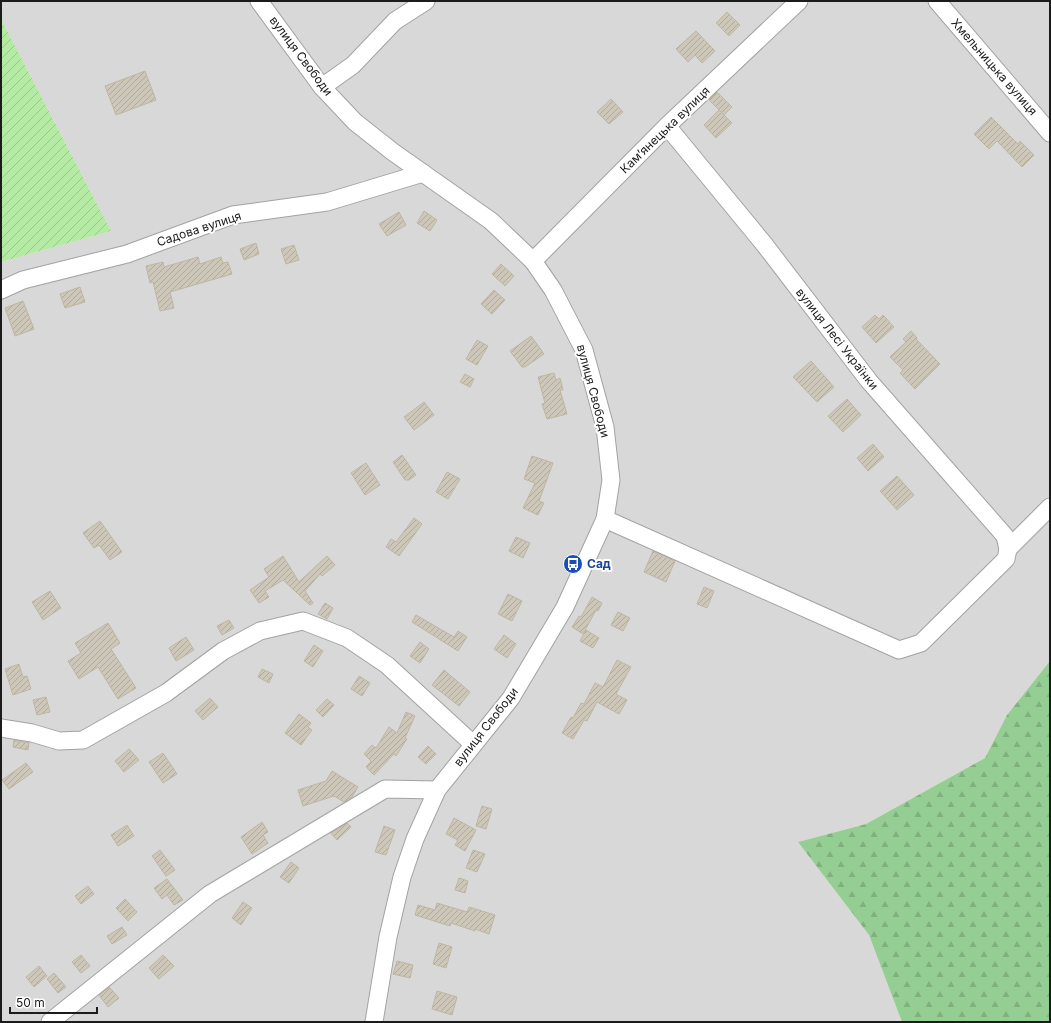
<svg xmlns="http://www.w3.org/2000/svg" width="1051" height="1023" viewBox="0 0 1051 1023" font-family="Inter,sans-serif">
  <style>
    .residential { fill: #d9d8d8 }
    .forest { fill: url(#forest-firs) }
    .garden { fill: url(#garden-furrows) }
    .building { fill: url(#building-hatch); stroke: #bfb6a2 }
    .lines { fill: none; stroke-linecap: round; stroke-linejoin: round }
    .minor-casing { stroke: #a2a2a2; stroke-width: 19 }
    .minor { stroke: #fff; stroke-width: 17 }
    .labels { text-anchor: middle; stroke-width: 4; stroke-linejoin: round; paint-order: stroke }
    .street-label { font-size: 12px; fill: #1b1b1b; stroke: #fff }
    .transit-label { font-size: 12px; font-weight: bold; fill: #164399; stroke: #fff; text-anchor: start }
  </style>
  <defs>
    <pattern id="forest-firs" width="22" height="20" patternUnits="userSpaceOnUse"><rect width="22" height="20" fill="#95ce93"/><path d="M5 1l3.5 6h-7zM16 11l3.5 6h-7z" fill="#80b07e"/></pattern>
    <pattern id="garden-furrows" width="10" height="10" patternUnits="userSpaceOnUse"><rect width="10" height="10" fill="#b4eaa3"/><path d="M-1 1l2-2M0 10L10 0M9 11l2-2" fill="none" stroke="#9ac88c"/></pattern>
    <pattern id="building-hatch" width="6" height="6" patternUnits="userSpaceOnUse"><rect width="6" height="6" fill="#cdc7b9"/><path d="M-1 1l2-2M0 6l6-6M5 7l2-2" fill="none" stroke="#afaa9e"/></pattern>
  </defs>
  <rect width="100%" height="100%" fill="#edece0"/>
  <path class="residential" d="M1,1H1050V661L1007,715L985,758L866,824L798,842L869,935L902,1022H1V262L111,231L1,19Z"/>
  <path class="forest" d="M1050,661V1022H902L869,935L798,842L866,824L985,758L1007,715Z"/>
  <path class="garden" d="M1,19L111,231L1,262Z"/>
  <g class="building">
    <path d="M727,12L740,25L729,36L716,23Z"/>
    <path d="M696,31L715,51L702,63L695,55L688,62L676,49Z"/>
    <path d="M145,71L156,100L116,115L105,86Z"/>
    <path d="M717,92L732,107L724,115L709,100Z"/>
    <path d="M611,99L623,112L609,124L597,112Z"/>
    <path d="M719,110L732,123L716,138L704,125Z"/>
    <path d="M991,117L1018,144L1020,141L1034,155L1022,167L997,141L989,149L974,134Z"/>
    <path d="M424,211L437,220L430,231L417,223Z"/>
    <path d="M399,212L406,225L387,236L379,224Z"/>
    <path d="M256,243L259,254L244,260L240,249Z"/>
    <path d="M294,245L299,260L286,264L281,249Z"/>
    <path d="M198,257L200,264L221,257L223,263L228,262L232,274L170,292L174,308L160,311L153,282L150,283L146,266L163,262L164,267Z"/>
    <path d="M501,264L514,276L505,286L492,274Z"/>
    <path d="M80,287L85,302L65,308L60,294Z"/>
    <path d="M494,290L505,300L492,314L481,304Z"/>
    <path d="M23,301L34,329L15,336L5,308Z"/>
    <path d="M875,315L879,319L883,315L894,327L876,343L862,327Z"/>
    <path d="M911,331L917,338L916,339L940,364L915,389L900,373L903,370L890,357L906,342L903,339Z"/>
    <path d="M531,336L544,354L525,367H522L510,351Z"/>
    <path d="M477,340L488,346L477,365L466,359Z"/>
    <path d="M811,361L834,387L817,402L793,377Z"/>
    <path d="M554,373L556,380L560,378L563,390H560L567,414L547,419L542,404L545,403L538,377Z"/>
    <path d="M465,374L474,379L470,387L460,382Z"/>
    <path d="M847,399L861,415L843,432L828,416Z"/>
    <path d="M424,402L434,415L414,430L404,417Z"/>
    <path d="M873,444L884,457L868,471L857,458Z"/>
    <path d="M402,455L416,475L409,480H405L393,462Z"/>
    <path d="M532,456L553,463L539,501L544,503L538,515L523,508L535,483L524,479Z"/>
    <path d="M366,463L380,485L365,495L351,473Z"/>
    <path d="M447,472L460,479L448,499L436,492Z"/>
    <path d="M897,476L914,495L897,510L880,491Z"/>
    <path d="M414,518L422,524L399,556L386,547L391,539L396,542Z"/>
    <path d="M100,521L122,552L110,560L99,545L94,548L83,533Z"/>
    <path d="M516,537L530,543L523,558L509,551Z"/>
    <path d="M653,551L675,561L666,582L644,572Z"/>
    <path d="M283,556L299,582L327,556L335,565L322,576L320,574L305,591L313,603L310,605L283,580L265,591L269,597L259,603L250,590L269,577L264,569Z"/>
    <path d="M704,587L714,591L707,608L697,604Z"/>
    <path d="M50,591L61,608L43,620L32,602Z"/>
    <path d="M508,594L522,601L512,621L498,614Z"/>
    <path d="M592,597L602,603L598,611L596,610L583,634L572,627L579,616L581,617Z"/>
    <path d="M325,603L333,608L327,619L318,614Z"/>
    <path d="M618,612L630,618L623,631L611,625Z"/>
    <path d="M416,615L454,637L458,631L467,637L458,651L412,622Z"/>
    <path d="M229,620L234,628L222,635L217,626Z"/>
    <path d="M108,623L120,643L111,649L136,688L118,699L98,667L79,679L68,661L81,653L75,643Z"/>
    <path d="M586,630L599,638L593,648L580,641Z"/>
    <path d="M504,635L516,644L507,658L494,649Z"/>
    <path d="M186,637L194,650L176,661L169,648Z"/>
    <path d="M420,642L429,649L420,663L410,656Z"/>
    <path d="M314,645L323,651L313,667L304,661Z"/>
    <path d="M617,660L631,667L616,694L627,700L619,714L597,702L587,721L584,720L573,739L562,733L571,717L573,718L581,703L584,704L595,683L603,687Z"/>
    <path d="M19,664L23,677L27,676L31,689L13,695L5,669Z"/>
    <path d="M262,669L273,674L269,683L258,677Z"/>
    <path d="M444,670L470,692L459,706L432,685Z"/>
    <path d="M359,676L370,683L362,696L351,689Z"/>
    <path d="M46,697L50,712L37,715L33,700Z"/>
    <path d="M210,698L218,707L203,720L195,711Z"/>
    <path d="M327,699L334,705L323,717L316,710Z"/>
    <path d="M406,712L415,716L405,738L407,739L396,756L394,754L374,775L366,767L371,761L364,754L372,745L376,748L389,727L397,733Z"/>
    <path d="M299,714L311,723L308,727L312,730L301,745L285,733Z"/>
    <path d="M14,740L29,743L28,750L13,747Z"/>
    <path d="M428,746L436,754L426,764L418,757Z"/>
    <path d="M129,749L139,760L124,772L115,761Z"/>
    <path d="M163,753L177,774L163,783L149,762Z"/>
    <path d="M26,763L33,772L9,789L2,780Z"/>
    <path d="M332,771L358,787L352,797L344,802L334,796L303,806L298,790L326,781Z"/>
    <path d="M482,806L492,809L486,829L476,826Z"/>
    <path d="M454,818L476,830L465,851L455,845L458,840L446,834Z"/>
    <path d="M262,822L268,832L263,835L268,843L252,854L241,837Z"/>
    <path d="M347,823L351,827L337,840L331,833Z"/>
    <path d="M127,825L134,836L118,846L111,835Z"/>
    <path d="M384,826L395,830L386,855L375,852Z"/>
    <path d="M160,850L175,870L166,876L152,856Z"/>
    <path d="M473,850L485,854L477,872L466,868Z"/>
    <path d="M291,862L299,868L289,883L280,877Z"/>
    <path d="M459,878L468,881L465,893L455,890Z"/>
    <path d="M167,879L183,900L174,905L167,895L162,899L154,888Z"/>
    <path d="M88,886L94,894L81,904L75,896Z"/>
    <path d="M125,899L137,912L128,921L116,908Z"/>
    <path d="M243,902L252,908L241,925L232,918Z"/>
    <path d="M437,903L467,912L469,907L495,915L489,934L475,929V931L451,923L450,926L415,915L418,905L435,910Z"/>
    <path d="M122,927L127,935L112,944L107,936Z"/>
    <path d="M439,943L452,947L446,968L433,964Z"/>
    <path d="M81,955L90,966L81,973L72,962Z"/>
    <path d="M163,955L174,966L159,979L149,968Z"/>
    <path d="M397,961L413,965L410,978L393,974Z"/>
    <path d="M39,966L47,976L34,987L26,977Z"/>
    <path d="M54,973L66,987L58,993L47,979Z"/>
    <path d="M109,987L119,998L108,1007L99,995Z"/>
    <path d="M437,991L457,997L452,1015L432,1009Z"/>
  </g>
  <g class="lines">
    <g class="minor-casing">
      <g id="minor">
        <path d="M259,1L322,87L355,122L393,152L491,221L533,261L553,290L584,350L605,427L611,480L605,519L565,607L511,698L437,790L415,839L402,877L388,937L374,1022"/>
        <path d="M937,1L1050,133"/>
        <path d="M322,87L353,65L395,21L426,1"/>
        <path d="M533,261L667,126L799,1"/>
        <path d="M1,290L23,280L127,254L233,215L327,202L423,173"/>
        <path d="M605,519L899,650L921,643L1006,559L1008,549L1005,536L869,381L764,244L667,126"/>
        <path d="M1008,549L1050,507"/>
        <path d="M1,728L32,733L59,741L83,740L166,693L223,651L260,631L303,621L347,638L387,665L473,744"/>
        <path d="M50,1022L210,894L385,789L437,790"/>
      </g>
    </g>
    <use href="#minor" class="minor"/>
  </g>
  <defs>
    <g id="bus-disc" transform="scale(1)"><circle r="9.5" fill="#1a4fb4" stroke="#fff"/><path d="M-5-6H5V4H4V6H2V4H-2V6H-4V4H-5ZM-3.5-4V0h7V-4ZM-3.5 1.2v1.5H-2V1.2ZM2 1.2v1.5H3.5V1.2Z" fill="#fff"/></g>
  </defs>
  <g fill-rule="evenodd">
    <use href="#bus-disc" x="573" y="564"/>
  </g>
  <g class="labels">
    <g class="street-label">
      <text transform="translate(301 56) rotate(53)" y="4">вулиця Свободи</text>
      <text transform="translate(994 67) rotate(49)" y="4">Хмельницька вулиця</text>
      <text transform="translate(665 130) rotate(-44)" y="4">Камʼянецька вулиця</text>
      <text transform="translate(199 229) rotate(-18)" y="4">Садова вулиця</text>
      <text transform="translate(837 339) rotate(52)" y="4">вулиця Лесі Українки</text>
      <text transform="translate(593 391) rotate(75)" y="4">вулиця Свободи</text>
      <text transform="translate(486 727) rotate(-52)" y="4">вулиця Свободи</text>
    </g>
    <g class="transit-label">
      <text x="587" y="568">Сад</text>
    </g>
  </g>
  <rect width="1051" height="1023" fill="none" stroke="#1b1b1b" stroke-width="4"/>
  <path d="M10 1007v6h87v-6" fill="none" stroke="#1b1b1b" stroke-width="2"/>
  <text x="16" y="1007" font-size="12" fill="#1b1b1b" stroke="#ffffff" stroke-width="3" paint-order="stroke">50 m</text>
</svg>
